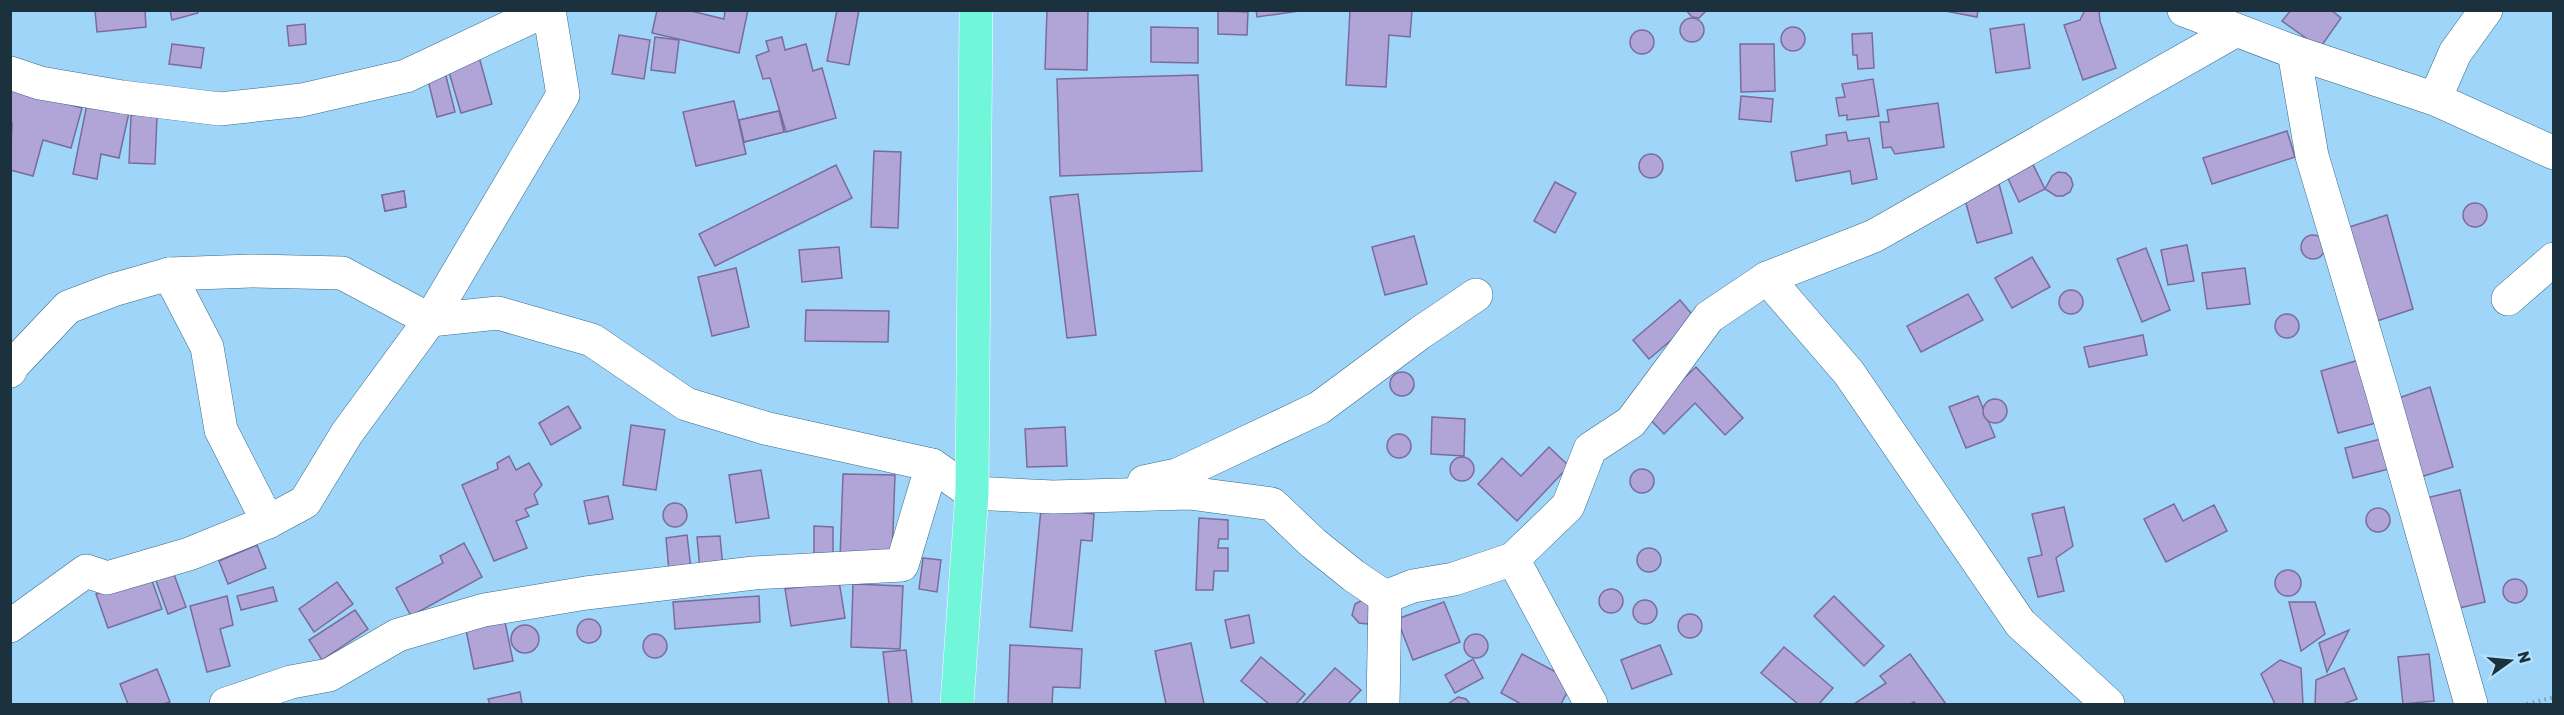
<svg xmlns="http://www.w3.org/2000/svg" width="2564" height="715" font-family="Rubik,sans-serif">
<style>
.building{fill:#b1a4d7;stroke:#796c9c;stroke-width:1.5}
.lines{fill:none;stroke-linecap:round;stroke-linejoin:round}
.minor-casing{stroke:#366a88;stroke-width:34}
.trunk-casing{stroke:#fff;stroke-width:34}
.path{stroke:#729db9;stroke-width:4;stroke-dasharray:1.5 4.5;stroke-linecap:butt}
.minor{stroke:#fff;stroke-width:33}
.trunk{stroke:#72f6da;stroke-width:33}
</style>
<rect width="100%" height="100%" fill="#9fd5f8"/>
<g class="building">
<path d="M95,10H145L146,27L97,32Z"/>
<path d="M170,10H198V13L172,20Z"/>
<path d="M657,10H687L724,19L725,10H748L739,53L652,33Z"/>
<path d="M837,10H859L849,65L827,61Z"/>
<path d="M1047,10H1088L1087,70L1045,69Z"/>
<path d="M1256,10H1306L1257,17Z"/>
<path d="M1350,10H1412L1410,37L1389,35L1386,87L1346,85Z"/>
<path d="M1686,10H1707L1699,18L1692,17Z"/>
<path d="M1940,10H1978L1977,17Z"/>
<path d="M2085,10H2099L2100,21L2116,68L2083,80L2064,25L2080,20Z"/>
<path d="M2291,10H2331L2341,18L2320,48L2282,21Z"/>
<path d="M1218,11L1248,12L1247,35L1218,34Z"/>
<circle cx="1692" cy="30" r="12"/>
<path d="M305,24L306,44L289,46L287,26Z"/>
<path d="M2024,24L2030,68L1996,73L1990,29Z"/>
<path d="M1151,27L1198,28V63L1151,62Z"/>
<circle cx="1793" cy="39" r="12"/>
<circle cx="1642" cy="42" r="12"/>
<path d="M1872,33L1874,68L1858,69L1857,55H1853L1852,34Z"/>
<path d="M619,35L650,40L644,79L612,74Z"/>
<path d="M655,37L679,40L675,73L651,70Z"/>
<path d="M782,37L785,50L806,44L813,71L822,68L836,118L786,132L770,78L763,79L756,56L769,51L766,41Z"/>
<path d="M172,44L204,48L201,68L169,64Z"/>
<path d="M1740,44H1774L1775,91L1741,92Z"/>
<path d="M478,53L492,104L461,113L446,62Z"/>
<path d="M445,72L455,112L437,117L427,76Z"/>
<path d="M1198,75L1202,171L1060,176L1057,79Z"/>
<path d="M1873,79L1879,116L1847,120V115L1839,116L1836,98L1845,97L1842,84Z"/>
<path d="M10,88L82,108L71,148L43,140L33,176L10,170L12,123H10Z"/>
<path d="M1741,96L1773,99L1771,122L1739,119Z"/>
<path d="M88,99L130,108L119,158L101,154L97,179L73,174Z"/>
<path d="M734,101L746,154L696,166L683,112Z"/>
<path d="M1938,103L1944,147L1895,154L1891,147L1883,148L1880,122H1889L1887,110Z"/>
<path d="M779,111L784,132L744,142L739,120Z"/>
<path d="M779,111L784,132L744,142L739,120Z"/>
<path d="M131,115L157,116L155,164L129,163Z"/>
<path d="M2287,131L2295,157L2212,184L2203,158Z"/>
<path d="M1846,132L1848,141L1869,138L1877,179L1852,184L1850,171L1796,181L1791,152L1827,145L1826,135Z"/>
<path d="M2022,142L2045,189L2019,202L1997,155Z"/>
<path d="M874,151L901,152L898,228L871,227Z"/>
<circle cx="1651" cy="166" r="12"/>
<path d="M1993,161L2012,233L1977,243L1957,171Z"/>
<path d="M836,165L852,198L715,266L699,234Z"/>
<path d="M2058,172L2066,173L2071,178L2073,185L2070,192L2063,196H2056L2045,189L2052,176Z"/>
<path d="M1555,182L1576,193L1555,233L1534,221Z"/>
<path d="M404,191L406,207L385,211L382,195Z"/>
<path d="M404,191L406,207L385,211L382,195Z"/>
<path d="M1078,194L1096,335L1067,338L1050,197Z"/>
<circle cx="2475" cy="215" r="12"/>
<path d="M2387,215L2413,309L2371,323L2343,229Z"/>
<circle cx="2313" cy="247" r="12"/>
<path d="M1414,236L1427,284L1385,295L1372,247Z"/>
<path d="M2187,245L2194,281L2168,285L2161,250Z"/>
<path d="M839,247L842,278L802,282L799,250Z"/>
<path d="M2146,248L2170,310L2142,322L2117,259Z"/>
<path d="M2032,257L2050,287L2012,308L1995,278Z"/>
<path d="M736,268L749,327L712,336L698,277Z"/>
<path d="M2245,268L2250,304L2207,309L2202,273Z"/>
<circle cx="2071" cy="302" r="12"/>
<path d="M1968,294L1983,320L1921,352L1907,326Z"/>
<path d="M1680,300L1696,319L1649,359L1633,340Z"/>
<path d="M806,310L889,311L888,342L805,341Z"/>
<circle cx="2287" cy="326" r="12"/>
<path d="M2143,335L2147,355L2089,367L2084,347Z"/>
<path d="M2359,360L2376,423L2338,433L2321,371Z"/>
<path d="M1696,367L1743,418L1725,435L1695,403L1664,434L1645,414Z"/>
<circle cx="1402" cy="384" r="12"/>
<path d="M2430,387L2453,467L2414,479L2393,400Z"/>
<path d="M1978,396L1995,437L1966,448L1949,407Z"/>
<circle cx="1995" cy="411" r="12"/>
<path d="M568,406L581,428L551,445L539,423Z"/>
<path d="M1432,417L1465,419L1464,456L1431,454Z"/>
<path d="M631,425L665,430L656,490L623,485Z"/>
<path d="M1065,427L1067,466L1027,467L1025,429Z"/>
<circle cx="1399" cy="446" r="12"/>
<path d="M2385,438L2393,468L2353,478L2345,448Z"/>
<path d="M1549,447L1569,466L1517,521L1478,484L1502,458L1521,476Z"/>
<path d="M509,456L516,470L529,463L542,485L534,494L538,504L525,509L529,516L516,521L527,548L494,561L462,485L498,469L497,463Z"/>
<circle cx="1462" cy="469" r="12"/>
<circle cx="1642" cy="481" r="12"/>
<path d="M761,470L769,518L736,523L729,475Z"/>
<path d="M843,474L895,475L892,559L840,558Z"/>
<path d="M2460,490L2485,602L2451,610L2426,498Z"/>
<path d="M608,496L613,519L589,524L584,501Z"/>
<circle cx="675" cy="515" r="12"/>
<path d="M2174,504L2183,521L2214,505L2227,531L2166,562L2144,519Z"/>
<path d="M2064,507L2073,546L2056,558L2064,591L2038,597L2028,558L2042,555L2032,514Z"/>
<path d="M1041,508L1094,514L1092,541L1081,540L1072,631L1030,627Z"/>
<circle cx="2378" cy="520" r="12"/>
<path d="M1199,518L1228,520V539H1219L1218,548H1228V571H1214L1213,590H1196Z"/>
<path d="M814,526L833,527V557L814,558Z"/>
<path d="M687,535L691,569L669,571L666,538Z"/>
<path d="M720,536L723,568L700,570L697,537Z"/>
<path d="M464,543L482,577L411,616L396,588L443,563L440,556Z"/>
<path d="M257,545L266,568L228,584L219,561Z"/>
<circle cx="1649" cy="560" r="12"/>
<path d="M923,558L941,560L937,592L919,589Z"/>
<path d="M172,569L186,607L168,614L154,575Z"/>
<circle cx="2288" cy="583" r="13"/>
<path d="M150,575L162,609L108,628L96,594Z"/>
<circle cx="2515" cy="591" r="12"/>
<path d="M839,581L845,618L791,626L785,589Z"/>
<path d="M337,582L353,604L314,632L299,609Z"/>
<path d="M853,584L903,586L900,649L851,647Z"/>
<path d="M273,587L277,601L241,610L237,596Z"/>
<circle cx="1611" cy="601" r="12"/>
<path d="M227,596L233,625L220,629L230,666L207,672L190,606Z"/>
<path d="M759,596L760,622L675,629L673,602Z"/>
<path d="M1834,596L1884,646L1864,666L1814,616Z"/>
<path d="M1362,600L1371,602V622L1367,624L1359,623L1352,615L1355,604Z"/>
<circle cx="1645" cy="612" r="12"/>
<path d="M1444,602L1460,642L1413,660L1397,619Z"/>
<path d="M2289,602H2315L2325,634L2301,651Z"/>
<path d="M355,610L368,629L322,660L309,640Z"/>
<circle cx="1690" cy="626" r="12"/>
<path d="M1249,615L1254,643L1231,648L1225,620Z"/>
<circle cx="589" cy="631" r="12"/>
<path d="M505,622L513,661L474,669L466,630Z"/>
<circle cx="525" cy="639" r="14"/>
<path d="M2349,630L2327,672L2319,643Z"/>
<circle cx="1476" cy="646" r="12"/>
<circle cx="655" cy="646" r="12"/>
<path d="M1191,643L1204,704H1166L1155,651Z"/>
<path d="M1010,645L1082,649L1080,688L1053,687L1052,704H1008Z"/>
<path d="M1660,645L1672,674L1632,689L1621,660Z"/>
<path d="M1784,647L1833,688L1819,704H1798L1761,673Z"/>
<path d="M906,650L912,704H889L883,652Z"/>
<path d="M1522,654L1573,681L1561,704H1521L1501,693Z"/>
<path d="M1910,654L1946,704H1916L1914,702L1910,704H1854L1886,683L1880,676Z"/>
<path d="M2429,654L2434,701L2403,704L2398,657Z"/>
<path d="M1261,657L1305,694L1296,704H1269L1241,681Z"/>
<path d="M1473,659L1483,678L1455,693L1445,675Z"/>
<path d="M2280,660L2301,668L2303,704H2275L2261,674Z"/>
<path d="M1335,668L1361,690L1348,704H1302Z"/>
<path d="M2344,668L2357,699L2343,704H2315L2316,680Z"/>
<path d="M157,669L170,702L163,704H128L120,684Z"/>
<path d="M520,692L522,704H490L488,699Z"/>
<path d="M1458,697L1466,699L1470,704H1448Z"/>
</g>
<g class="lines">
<defs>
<g id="minor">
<path d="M2184,10L2294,52L2435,99L2554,153"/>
<path d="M2294,52L2312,156L2382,391L2471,704"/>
<path d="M10,73L40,83L122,97L220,109L302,100L406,76L546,10"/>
<path d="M2435,99L2455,53L2486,10"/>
<path d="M169,274L207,347L221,430L268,522"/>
<path d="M1767,278L1849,373L2020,623L2108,704"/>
<path d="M2508,299L2554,259"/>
<path d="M10,371L13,365L68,307L113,290L169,274L251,271L342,273L430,320L498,313L592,340L686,404L765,428L932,465L972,493L1053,497L1189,493L1272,504L1313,543L1354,576L1385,597"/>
<path d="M1144,482L1177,475L1319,408L1420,333L1476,295"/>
<path d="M1513,559L1591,704"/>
<path d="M1385,597L1413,586L1454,579L1513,559L1568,506L1590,449L1631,422L1709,317L1767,278L1874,236L2235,31"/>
<path d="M10,626L86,571L107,578L189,554L268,522L305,502L347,433L430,320L563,95L549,10"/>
<path d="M226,704L291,682L329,675L398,635L484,610L586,593L754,573L902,565L932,465"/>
<path d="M1383,704L1385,597"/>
</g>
<path id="trunk" d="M957,704L972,493L976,10"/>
</defs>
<use href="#minor" class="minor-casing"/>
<use href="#trunk" class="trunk-casing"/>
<path class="path" d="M2527,704L2554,697"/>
<use href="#minor" class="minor"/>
<use href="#trunk" class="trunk"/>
</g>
<rect width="2564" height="715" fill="none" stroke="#1b313e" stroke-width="24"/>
<g transform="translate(2510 661) rotate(75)" stroke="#b6e1fd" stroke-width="4.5" paint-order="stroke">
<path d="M0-4.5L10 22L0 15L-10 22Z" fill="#1b313e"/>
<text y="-9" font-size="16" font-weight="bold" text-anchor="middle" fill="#1b313e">N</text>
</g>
</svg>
